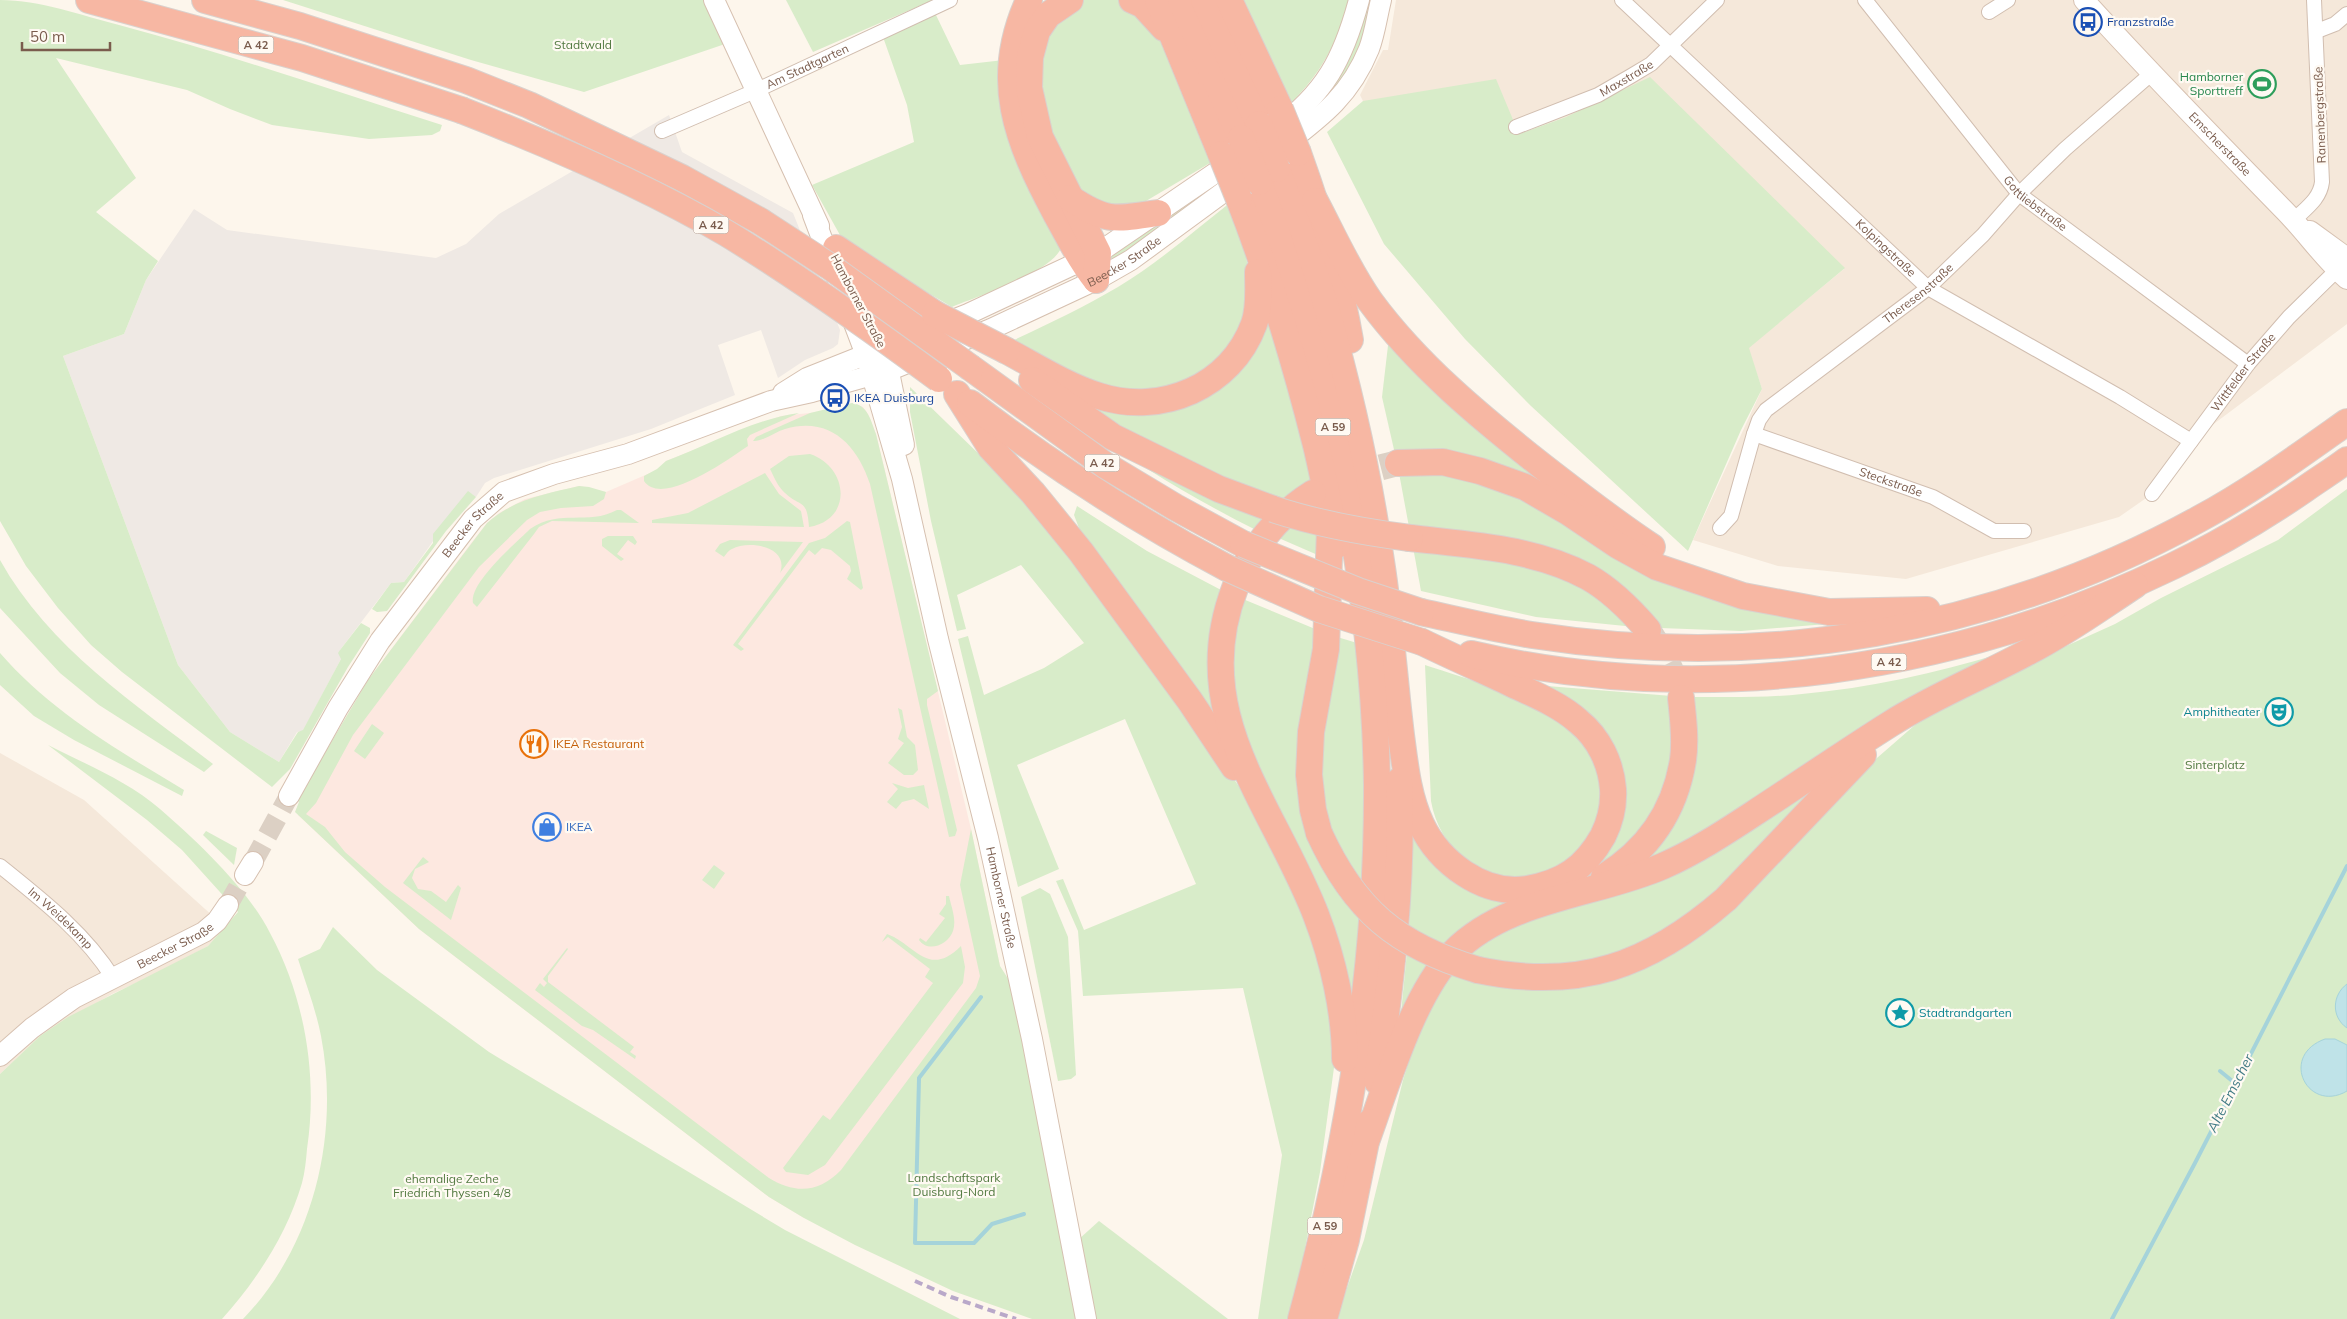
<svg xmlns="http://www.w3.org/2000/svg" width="2347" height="1319" font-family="Mulish,sans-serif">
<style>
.residential{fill:#f5e8da}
.commercial{fill:#fde8e0}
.industrial{fill:#efe9e4}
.green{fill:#d8ecc9}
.water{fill:#bfe3e8;stroke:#a5d3da}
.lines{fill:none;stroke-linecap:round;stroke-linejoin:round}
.stream{stroke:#a5d3da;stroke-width:4}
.secondary-tunnel{stroke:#dcd0c4;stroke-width:20;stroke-dasharray:20 10;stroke-linecap:butt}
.highway-tunnel{stroke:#dcd0c4;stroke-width:26;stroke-dasharray:26 13;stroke-linecap:butt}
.street-casing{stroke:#d1beb0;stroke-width:16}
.secondary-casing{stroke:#d6c0b0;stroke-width:22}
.highway-casing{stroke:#dad1cd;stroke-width:28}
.street{stroke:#fff;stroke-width:14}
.secondary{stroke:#fff;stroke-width:20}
.highway{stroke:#f7b7a3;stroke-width:26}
.rail{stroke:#b9a8c9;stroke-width:4;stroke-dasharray:8 5;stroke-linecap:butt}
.highway-bridge-casing{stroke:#dad1cd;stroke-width:28;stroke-linecap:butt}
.highway-bridge{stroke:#f7b7a3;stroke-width:26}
.labels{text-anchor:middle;stroke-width:4.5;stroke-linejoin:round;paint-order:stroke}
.shield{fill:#fffaf3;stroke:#a28b7f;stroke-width:1}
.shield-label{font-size:11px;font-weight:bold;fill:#7a5c4d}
.transit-label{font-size:12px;fill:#164399;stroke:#fffaf3;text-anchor:start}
.park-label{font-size:12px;fill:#537a41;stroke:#fffaf3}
.street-label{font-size:12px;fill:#7a5c4d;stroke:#fffaf3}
.leisure-label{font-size:12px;fill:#27864d;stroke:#fffaf3;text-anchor:end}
.culture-label{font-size:12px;fill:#0d838f;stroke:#fffaf3;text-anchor:end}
.food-label{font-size:12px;fill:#c56008;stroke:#fffaf3;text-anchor:start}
.shop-label{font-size:12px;fill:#366cbe;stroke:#fffaf3;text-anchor:start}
.water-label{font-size:14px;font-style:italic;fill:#437c86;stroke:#fffaf3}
</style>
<rect width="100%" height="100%" fill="#fdf6ec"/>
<g class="residential">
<path d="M1396,0H2347V324L2191,441L2152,494L2119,517L1906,579L1778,566L1693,540L1762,389L1748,348L1844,269L1566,117L1518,134L1513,119L1363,101L1360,95L1383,50H1388Z"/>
<path d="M0,753L84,800L225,927L208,946L160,972L112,994L40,1036L0,1074Z"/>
</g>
<path class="commercial" d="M852,403L863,407L868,414L876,434L971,829L1000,966L804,1218L769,1197L419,929L298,815L304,806L297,800L368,680L472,542L487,523L499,513L525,499L579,486L606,492L657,470L666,461L762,423L781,416L819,412Z"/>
<path class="industrial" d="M669,115L682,152L793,213L840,330L838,344L833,348L805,360L778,378L761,330L718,345L735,395L651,429L494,478L485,483L476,497L468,492L404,582L391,583L340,650L341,659L303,731L297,732L279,762L230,732L178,665L63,356L124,334L146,280L194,209L227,230L436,258L466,244L499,214Z"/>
<g class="green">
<path d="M0,0C40,0 80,15 119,25C228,54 335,91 442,125L440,131L432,135L369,139L272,125L230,109L187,90L56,58L136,178L96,212L158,261L146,280L124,334L63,356L178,665L230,732L279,762L298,732L303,730L341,659L338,653L340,650L361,623L370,628V633L348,667L290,769L272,787L122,672L91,645L58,608L26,566L0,521Z"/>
<path d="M283,0H706L725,44L584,92L471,60Z"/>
<path d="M786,0H933L813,52Z"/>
<path d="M1080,0H1123L1158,28L1215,160L1141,204L1091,206L1049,143L1037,57L1053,19Z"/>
<path d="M1239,0H1349C1336,45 1322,72 1289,105Z"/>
<path d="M1367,0H1371L1369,27L1347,79L1310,112Z"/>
<path d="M935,13L960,65L1004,60L1062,246C1053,273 978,296 952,307L845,244L812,185L914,142L907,105L883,37Z"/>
<path d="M1650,77L1845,268L1749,348L1762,389L1741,430L1688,551L1531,406L1465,339L1384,244L1327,132L1363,101L1496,79L1519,134L1566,117Z"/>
<path d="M1221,177L1224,185L1116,259L1110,261L1107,259Z"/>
<path d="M1231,202L1245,246L1250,287L1240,335L1217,363L1179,385L1143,390L1123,389L1081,377L1012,341C1048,324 1084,307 1118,287C1158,263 1194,231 1231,202Z"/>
<path d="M1265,299L1312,481L1281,499L1229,481L1120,429L1051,382L1186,403Z"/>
<path d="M1389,337L1572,499L1395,454L1382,397Z"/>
<path d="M910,387L1022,496L1191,715L1264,824L1320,944L1335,1060L1320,1172L1291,1319H1258L1282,1155L1243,988L1083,996L1078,931L1056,881L1063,879L1084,930L1196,884L1125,719L1017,765L1059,869L1018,887L958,639L968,636L984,695L1044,668L1084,643L1021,565L957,595L966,629L957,631L931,521L910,412Z"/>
<path d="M852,403C868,405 871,421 876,434L938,691L927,699V705L957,830L955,836L949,837L870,484C857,445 830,416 785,429C775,432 762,442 753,441L756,437L810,413Z"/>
<path d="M799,413L750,435L747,439L748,446C730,458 662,508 644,481V476L657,469L666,461C709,445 753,419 799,413Z"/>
<path d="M1080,425L1268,517L1256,530C1194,499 1137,464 1080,425Z"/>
<path d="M810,454C849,467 853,520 809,527C807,498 801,508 785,493C778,487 774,477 770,469L789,456Z"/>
<path d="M1444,471L1479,479L1565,520L1827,624L1741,631L1660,628L1638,601L1409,527L1399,473Z"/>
<path d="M765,473L779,494L801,511L804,527L652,523V520L688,513Z"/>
<path d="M579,486L589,487L606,492L604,499L593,506L561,508L540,512L527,520L479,567L353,735L316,803L306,814L325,827L345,852L385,887L769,1178C795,1194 819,1193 841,1170L976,988L980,976L960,885L971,829L1000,966L1014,988L1084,1319H1032L953,1291L855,1245L804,1218L769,1197L419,929L295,812L299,802L297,800L368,680L487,523C514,499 545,494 579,486Z"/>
<path d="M2347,489V1319H1336L1364,1240L1403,1080L1421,1024L1450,972L1632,971L1923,718L2000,676L2115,624L2161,598L2278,540Z"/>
<path d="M468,491L476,497L446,531L387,611L377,612L372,609L391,583L404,582L433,543V534Z"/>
<path d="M1077,506L1147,551L1223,591L1225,740L1087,549L1074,515Z"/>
<path d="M617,510H621L639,523L552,521L539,527L534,534L477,607L473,603C469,583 516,543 530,529C561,508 587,526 617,510Z"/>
<path d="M847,521L850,522L863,588L861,590L847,579L851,571L850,566L831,550L822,548L815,555L809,550L738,644L744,649L741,651L733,645L809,543L825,538Z"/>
<path d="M1286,523L1321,532L1320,556L1274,536Z"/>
<path d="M608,536H633L637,542L635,545L628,540L617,554L624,559L621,561L602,546V539Z"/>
<path d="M730,540L803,542L780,573C790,546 748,540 732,549C729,550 726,554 724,557L715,551L720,544Z"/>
<path d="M1413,547L1520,561L1584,584L1635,627L1536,617L1421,591Z"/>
<path d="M0,560C49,648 135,704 213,764L204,772L99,705L60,673L0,608Z"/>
<path d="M1238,597L1320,631L1299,775L1361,917L1352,1013L1245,750L1227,673Z"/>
<path d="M1334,636L1357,643L1368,783L1363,890L1327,833L1315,774Z"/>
<path d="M0,653C50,711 119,751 184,790L182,796L74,740L34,716L0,685Z"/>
<path d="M1999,654L1709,834L1639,866L1691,697C1728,697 1765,698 1802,694C1869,688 1935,673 1999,654Z"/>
<path d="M1425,665C1471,680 1553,703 1584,742C1589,748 1592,758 1595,766C1603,783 1603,800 1597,817C1567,906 1447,891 1431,801Z"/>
<path d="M1547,686L1672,696L1675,758L1657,815L1598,874L1567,887L1622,804Z"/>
<path d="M898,708L902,710L907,737L915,745L918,770L913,775H904L888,763L904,743L898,739L902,727Z"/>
<path d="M372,724L384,733L365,759L354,751Z"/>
<path d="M48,745C85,764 128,781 160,809C198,842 247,888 270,933C305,998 318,1076 307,1149C306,1160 305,1172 302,1183C287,1234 257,1280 222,1319H0V1074L40,1036L68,1017L208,946L238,912L182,850L147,820Z"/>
<path d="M892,783L908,788L924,785L929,809L914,799L902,802L896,809L887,802L898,789Z"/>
<path d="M1819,786C1755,857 1675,954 1573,964C1536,967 1500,962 1464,955L1478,942Z"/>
<path d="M1412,830L1431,855L1531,896L1446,948L1409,929Z"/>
<path d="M206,831L237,848L234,865L203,835Z"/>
<path d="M423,857L429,862L415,869L412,878L418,889L431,891L446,902L458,885L461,888L451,920L403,883Z"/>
<path d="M714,865L725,873L714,889L702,880Z"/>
<path d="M1040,888L1050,894L1068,937L1076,1075L1071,1079L1058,1081L1021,897Z"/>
<path d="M946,896H949C951,906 957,920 953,931C948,945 928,953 919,940L920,938L926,942L945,918L939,914L946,904Z"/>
<path d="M333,927L377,970L489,1052L785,1230L960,1319H243C314,1246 340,1134 321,1036C316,1010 306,984 298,959L320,949Z"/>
<path d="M887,934C915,944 928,979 961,946L965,967L963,983L825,1165L808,1175L786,1172L783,1168L823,1115L830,1120L933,983L925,977L930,969L888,937L882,942Z"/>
<path d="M567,948L568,949L548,976V982L634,1047L630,1052L636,1056L635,1059L593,1030L582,1026L535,990L540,983L544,987L547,983L543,979Z"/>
<path d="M1407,952L1434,966L1400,1023Z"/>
<path d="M1099,1221L1228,1319H1093L1078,1240Z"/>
</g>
<g class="water">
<path d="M2347,984V1028C2331,1017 2332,995 2347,984Z"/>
<path d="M2325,1039H2335L2347,1045V1091C2308,1114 2278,1056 2325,1039Z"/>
</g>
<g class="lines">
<g class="stream">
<path d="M981,997L919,1078L915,1243H974L992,1224L1024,1214"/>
<path d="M2220,1071L2236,1084"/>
<path d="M2112,1319L2195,1163L2347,866"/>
</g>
<g class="secondary-tunnel">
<path d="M253,862L289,796"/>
<path d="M228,905L245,875"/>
</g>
<g class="highway-tunnel">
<path d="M1343,477L1398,463"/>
<path d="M1648,630C1662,652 1674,672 1681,698"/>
</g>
<defs>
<g id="street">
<path id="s1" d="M1622,0L1928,288L2120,397L2191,441"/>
<path id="s2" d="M1865,0L2019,194L2248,364"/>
<path d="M1989,12L2008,0"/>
<path d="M2317,31L2335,24L2347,14"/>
<path id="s3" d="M1516,127L1598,95L1631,76L1651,64L1717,0"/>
<path id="s4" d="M662,131L755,91L950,0"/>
<path d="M2294,220C2306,208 2320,199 2322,182L2314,0"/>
<path id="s5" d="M1754,434L1933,497L1994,531H2024"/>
<path id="s6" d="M2152,494L2248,364L2289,317L2343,264"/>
<path id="s7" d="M1720,528L1731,516L1754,434L1759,420L1766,410L1928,288L1983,235L2019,194L2065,149L2151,74"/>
<path id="s8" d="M0,866C41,899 85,933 113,978"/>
</g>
<g id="secondary">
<path d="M714,0L819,226"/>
<path id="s9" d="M2084,0C2149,72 2216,140 2283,209C2306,232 2323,258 2347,279"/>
<path d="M1275,130C1325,93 1343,60 1359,0"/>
<path d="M1282,147C1321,117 1350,96 1369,49C1375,33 1377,16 1381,0"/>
<path id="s10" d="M813,215L866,355L902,479L938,639L988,838L1032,1039L1086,1319"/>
<path d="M2310,231L2347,258"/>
<path d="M851,284L884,348L904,445"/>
<path d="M783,393L807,378L968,314L1098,253L1237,158"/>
<path id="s11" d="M289,796L338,708L380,641L473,519L504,492L554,474L628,454L771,401L812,392L890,370L991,329L1096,280L1131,260L1244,177"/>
<path d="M245,875L253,862"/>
<path id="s12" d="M0,1056L32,1028L74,998L204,932L217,921L228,905"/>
</g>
<g id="highway">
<path d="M89,0L302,58L461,110"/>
<path d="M205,0L300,26L466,80L529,105L682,178L760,221"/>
<path d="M1029,0C992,80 1017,141 1056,214C1069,237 1079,259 1096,280"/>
<path d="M1070,0L1048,15L1037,31L1030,57L1029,88L1040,137L1098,253L1096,280"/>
<path d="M1132,0L1143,5L1164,28"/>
<path d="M1158,0L1221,154"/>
<path d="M1181,0L1241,138"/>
<path d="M1204,0L1259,124"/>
<path d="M1229,0L1280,109"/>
<path d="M1298,153C1320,214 1339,276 1350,340"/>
<path d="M1277,169C1294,217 1313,264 1327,312C1350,393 1369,477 1381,561C1390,618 1394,677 1401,735C1405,765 1408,796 1421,824C1439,862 1483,896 1527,889C1563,883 1585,868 1603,836C1610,822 1614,805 1613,789C1611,763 1599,738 1578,721C1559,704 1533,694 1510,683C1480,669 1451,656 1422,642"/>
<path d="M1259,182C1329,377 1374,577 1377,785C1378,964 1348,1146 1301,1319"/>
<path d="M1070,198C1107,223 1116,219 1158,213"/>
<path d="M1239,199C1270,279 1295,362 1316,445C1324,478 1330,512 1337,545"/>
<path d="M1315,201C1333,235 1348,270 1370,301C1417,365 1480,417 1542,466C1578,494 1614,522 1652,547"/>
<path d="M836,248L935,314"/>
<path d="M1007,351C1037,367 1067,386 1099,396C1161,416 1231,387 1254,324C1260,308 1258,288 1258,272"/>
<path d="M971,368L1105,465L1175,507L1243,544"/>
<path d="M1032,380L1113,437L1219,489L1273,509"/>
<path d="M957,394L991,448L1033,493L1081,552L1190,701L1234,767"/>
<path d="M970,403C1054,467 1134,519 1227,568"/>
<path d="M1398,463L1443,462L1480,471L1525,487L1568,512L1617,545L1657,567L1743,596L1829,612L1927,610"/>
<path d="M1313,493C1278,515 1250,549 1235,588C1186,714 1273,804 1316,915C1333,959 1345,1012 1345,1059"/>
<path d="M1410,538C1469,545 1535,548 1588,577C1611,590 1630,609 1648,630"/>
<path d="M1421,612C1458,620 1495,629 1532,635C1763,671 1994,632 2199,519C2251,491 2299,456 2347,422"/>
<path d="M1471,654C1707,709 1957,671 2173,566C2219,544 2263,518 2305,489C2319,479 2334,470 2347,460"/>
<path d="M1319,833L1313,810L1309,775L1311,732L1326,649L1330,527"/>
<path d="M1604,877C1648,850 1675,811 1683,760C1686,739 1683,718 1681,698"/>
<path d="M1478,970C1579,991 1649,966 1726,899L1863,755"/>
<path d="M1377,1081C1391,983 1403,880 1399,781"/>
<path d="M1367,1139C1387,1084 1413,994 1454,952C1507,898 1597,895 1663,866C1695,852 1724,833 1753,814C1799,784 1844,753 1890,724C1934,696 1984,676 2030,651C2067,632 2100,608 2135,585"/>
<path d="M1324,1319L1346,1240L1370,1122"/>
</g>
</defs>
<use href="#street" class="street-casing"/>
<use href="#secondary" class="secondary-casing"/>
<use href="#highway" class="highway-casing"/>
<use href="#street" class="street"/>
<use href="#secondary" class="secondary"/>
<use href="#highway" class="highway"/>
<path class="rail" d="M915,1281L951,1297L1016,1319"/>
<defs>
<g id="highway-bridge">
<path d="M1280,109L1298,153"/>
<path d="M461,110C551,145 642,184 726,233C800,278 870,328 939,379"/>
<path d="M1259,124L1277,169"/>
<path d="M1241,138L1259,182"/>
<path d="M1221,154L1239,199"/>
<path d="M760,221L829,266L971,368"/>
<path d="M935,314L1007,351"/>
<path d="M1273,509C1318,524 1363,532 1410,538"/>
<path d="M1243,544L1358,591L1421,612"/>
<path d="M1227,568L1319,609L1422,642"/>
<path d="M1319,833C1354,910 1397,946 1478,970"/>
</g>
</defs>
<use href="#highway-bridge" class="highway-bridge-casing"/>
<use href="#highway-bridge" class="highway-bridge"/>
</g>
<defs>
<symbol id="bus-ring" viewBox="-11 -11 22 22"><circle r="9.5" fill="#fffaf3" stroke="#1a4fb4" stroke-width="1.5"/><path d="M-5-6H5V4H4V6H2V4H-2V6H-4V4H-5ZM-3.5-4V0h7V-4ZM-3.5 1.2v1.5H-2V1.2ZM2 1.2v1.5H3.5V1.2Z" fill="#1a4fb4"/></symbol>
<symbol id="stadium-ring" viewBox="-11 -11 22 22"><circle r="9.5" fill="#fffaf3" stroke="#2e9e5b" stroke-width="1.5"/><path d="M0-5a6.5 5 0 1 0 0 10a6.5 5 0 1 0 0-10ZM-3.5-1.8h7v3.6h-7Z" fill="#2e9e5b"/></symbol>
<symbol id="theatre-ring" viewBox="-11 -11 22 22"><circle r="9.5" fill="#fffaf3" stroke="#0f9aa8" stroke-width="1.5"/><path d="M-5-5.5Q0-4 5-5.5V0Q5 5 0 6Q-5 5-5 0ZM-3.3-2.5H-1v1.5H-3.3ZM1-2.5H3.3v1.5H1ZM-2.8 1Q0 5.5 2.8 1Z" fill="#0f9aa8"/></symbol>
<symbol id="restaurant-ring" viewBox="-11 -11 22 22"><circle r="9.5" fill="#fffaf3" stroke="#e8710a" stroke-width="1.5"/><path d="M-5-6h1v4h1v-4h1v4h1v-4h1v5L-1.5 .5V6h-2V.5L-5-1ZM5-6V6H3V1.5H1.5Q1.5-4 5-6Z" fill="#e8710a"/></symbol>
<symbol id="shop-ring" viewBox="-11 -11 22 22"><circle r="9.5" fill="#fffaf3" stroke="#3f7fe0" stroke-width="1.5"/><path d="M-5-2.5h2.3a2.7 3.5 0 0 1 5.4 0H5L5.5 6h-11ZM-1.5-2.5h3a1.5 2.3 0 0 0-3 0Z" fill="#3f7fe0"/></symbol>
<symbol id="sight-ring" viewBox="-11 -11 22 22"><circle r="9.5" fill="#fffaf3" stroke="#0f9aa8" stroke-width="1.5"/><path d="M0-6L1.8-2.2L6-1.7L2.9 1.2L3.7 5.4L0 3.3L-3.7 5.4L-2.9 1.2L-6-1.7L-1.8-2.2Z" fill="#0f9aa8"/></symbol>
</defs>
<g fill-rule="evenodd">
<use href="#bus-ring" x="2072" y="6" width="32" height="32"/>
<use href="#stadium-ring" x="2246" y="68" width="32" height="32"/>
<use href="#bus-ring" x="819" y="382" width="32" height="32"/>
<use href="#theatre-ring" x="2263" y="696" width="32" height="32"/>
<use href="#restaurant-ring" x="518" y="728" width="32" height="32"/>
<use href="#shop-ring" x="531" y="811" width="32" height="32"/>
<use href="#sight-ring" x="1884" y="997" width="32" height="32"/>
</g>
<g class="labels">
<g class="shield">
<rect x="238.5" y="36.5" width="35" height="17" rx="4"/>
<rect x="693.5" y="216.5" width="35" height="17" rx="4"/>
<rect x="1315.5" y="418.5" width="35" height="17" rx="4"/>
<rect x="1084.5" y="454.5" width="35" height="17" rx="4"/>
<rect x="1871.5" y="653.5" width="35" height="17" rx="4"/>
<rect x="1307.5" y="1217.5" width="35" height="17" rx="4"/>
</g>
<g class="shield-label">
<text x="256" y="49">A 42</text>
<text x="711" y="229">A 42</text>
<text x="1333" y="431">A 59</text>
<text x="1102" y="467">A 42</text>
<text x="1889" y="666">A 42</text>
<text x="1325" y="1230">A 59</text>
</g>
<g class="transit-label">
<text x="2107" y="26">Franzstraße</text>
<text x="854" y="402">IKEA Duisburg</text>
</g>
<g class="park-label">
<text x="583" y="49">Stadtwald</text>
<text x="2215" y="769">Sinterplatz</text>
<text x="954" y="1182">Landschaftspark<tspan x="954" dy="14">Duisburg-Nord</tspan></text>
<text x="452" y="1183">ehemalige Zeche<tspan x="452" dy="14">Friedrich Thyssen 4/8</tspan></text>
</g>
<g class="street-label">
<text dy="4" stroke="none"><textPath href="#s4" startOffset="159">Am Stadtgarten</textPath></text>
<text dy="4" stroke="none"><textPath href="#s3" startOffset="121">Maxstraße</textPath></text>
<text transform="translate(2320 115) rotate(-92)" y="4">Ranenbergstraße</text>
<text dy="4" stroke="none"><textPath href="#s9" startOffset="198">Emscherstraße</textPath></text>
<text dy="4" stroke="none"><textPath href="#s2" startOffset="266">Gottliebstraße</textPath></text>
<text dy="4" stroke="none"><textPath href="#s1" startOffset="362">Kolpingstraße</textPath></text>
<text dy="4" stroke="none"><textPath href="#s11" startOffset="1038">Beecker Straße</textPath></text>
<text dy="4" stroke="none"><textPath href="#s7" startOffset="320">Theresenstraße</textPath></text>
<text transform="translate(858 301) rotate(62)" y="4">Hamborner Straße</text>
<text dy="4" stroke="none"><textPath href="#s6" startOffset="152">Wittfelder Straße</textPath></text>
<text dy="4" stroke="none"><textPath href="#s5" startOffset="145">Steckstraße</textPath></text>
<text dy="4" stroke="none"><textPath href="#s11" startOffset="329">Beecker Straße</textPath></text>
<text dy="4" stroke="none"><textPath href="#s10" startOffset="709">Hamborner Straße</textPath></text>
<text dy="4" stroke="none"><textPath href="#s8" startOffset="80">Im Weidekamp</textPath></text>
<text dy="4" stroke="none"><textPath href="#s12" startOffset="208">Beecker Straße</textPath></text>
</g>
<g class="leisure-label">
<text x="2243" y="81">Hamborner<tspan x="2243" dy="14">Sporttreff</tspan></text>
</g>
<g class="culture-label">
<text x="2260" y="716">Amphitheater</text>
<text x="1919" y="1017" text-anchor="start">Stadtrandgarten</text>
</g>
<g class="food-label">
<text x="553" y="748">IKEA Restaurant</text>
</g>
<g class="shop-label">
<text x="566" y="831">IKEA</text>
</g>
<g class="water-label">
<text transform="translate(2230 1093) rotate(-63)" y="5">Alte Emscher</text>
</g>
</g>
<path d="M22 42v8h88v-8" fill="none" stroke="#7a5c4d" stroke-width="2.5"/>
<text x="30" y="42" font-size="15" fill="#7a5c4d" stroke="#fffaf3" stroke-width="4" paint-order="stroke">50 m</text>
</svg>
